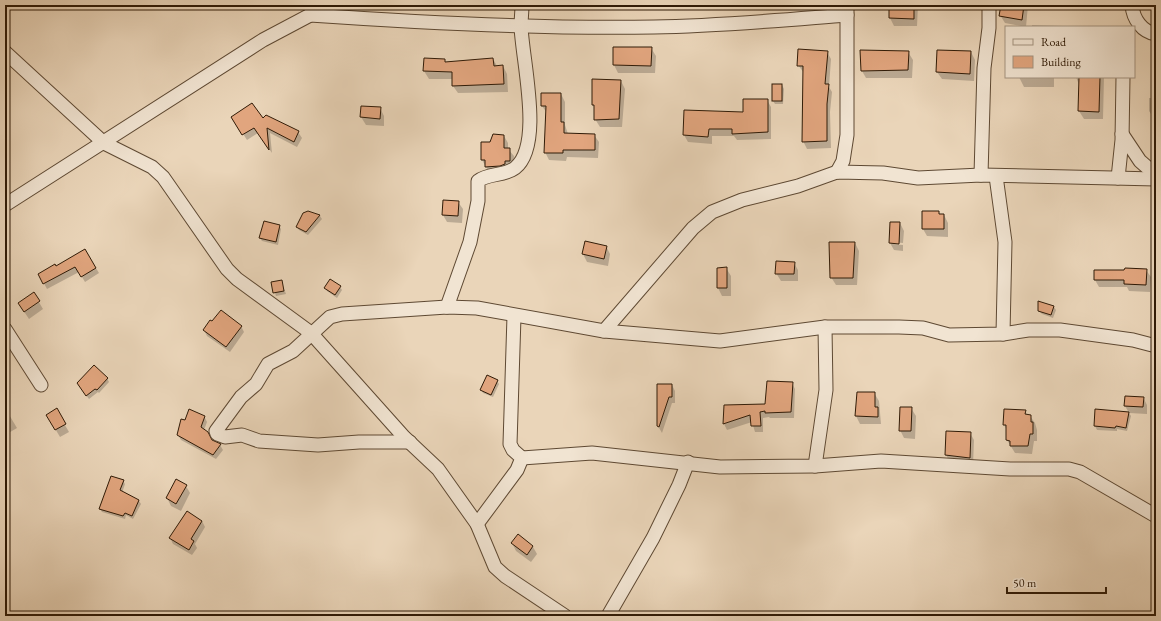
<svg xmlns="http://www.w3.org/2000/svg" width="1161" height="621" font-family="'EB Garamond',serif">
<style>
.shadow{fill:#0003}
.building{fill:#e1a57e;stroke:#2f1a06}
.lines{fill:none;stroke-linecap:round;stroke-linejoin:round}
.minor-casing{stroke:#5e4933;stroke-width:15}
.minor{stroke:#f1e4d2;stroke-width:13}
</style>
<rect width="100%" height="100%" fill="#ead5b9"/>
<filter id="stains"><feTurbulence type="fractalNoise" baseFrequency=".005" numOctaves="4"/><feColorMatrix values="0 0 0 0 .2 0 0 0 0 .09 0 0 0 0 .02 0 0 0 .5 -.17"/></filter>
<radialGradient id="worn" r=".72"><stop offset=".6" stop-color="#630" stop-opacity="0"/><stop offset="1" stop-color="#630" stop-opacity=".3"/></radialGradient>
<g class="shadow">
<path d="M890,5H918L917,26H894L890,18Z"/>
<path d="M1002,5H1028L1026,27L1005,23L1000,15Z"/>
<path d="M1032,25L1064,26V27H1032Z"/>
<path d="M614,48H651L656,56L655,73H618L614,65Z"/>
<path d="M827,52L831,59L829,87L832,92L830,112L831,148L807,149L803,141L804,73L798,65Z"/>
<path d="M908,52L913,60L912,78H866L862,71Z"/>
<path d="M971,52L975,60L974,81L942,79L937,72Z"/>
<path d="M493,59L497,66H503L507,74L508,92L458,93L453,86V79H429L424,71L425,60H444L446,63Z"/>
<path d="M1019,77H1054V87H1024Z"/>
<path d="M1076,77H1104L1103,119H1084L1079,111L1080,87Z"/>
<path d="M621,81L625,89L622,127H600L595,119V109L593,105Z"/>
<path d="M782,85L784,89L783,104H775L773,101Z"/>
<path d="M561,94L565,102V125L568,134L594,135L599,142L598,158L567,157L566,161L549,160L545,152L547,113L542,106Z"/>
<path d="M1149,98H1156V114H1151L1149,111Z"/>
<path d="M767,100L771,107V139L737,140L734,136H712V144L688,142L684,135L685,111L744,113Z"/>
<path d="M380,108L384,116V126L366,125L361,117Z"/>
<path d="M263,120L298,132L302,138L297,147L270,133L272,153L258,133L247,140L236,123Z"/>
<path d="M504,136L508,143V149L514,156L513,169L490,174L482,160V143H491Z"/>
<path d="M458,202L463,209L462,223L447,222L443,215Z"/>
<path d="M308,212L320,216L322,219L308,235L299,230L297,227Z"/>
<path d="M938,212L940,215H944L948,223V237L927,236L923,229Z"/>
<path d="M900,223L904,231L903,243L893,242V244L903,245V251L894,250L890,243Z"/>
<path d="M279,226L281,229L278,245L262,241L260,238Z"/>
<path d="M855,243L859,251L857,285H836L831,277Z"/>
<path d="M606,246L610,254L608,266L587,262L583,254Z"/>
<path d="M85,250L99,273L85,282L79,272L47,289L39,274L56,268Z"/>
<path d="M794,263L798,270V281H781L776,273Z"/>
<path d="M726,268L731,276V296H722L718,288V269Z"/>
<path d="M1146,270L1151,277L1150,292L1129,291L1127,287H1099L1095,280Z"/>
<path d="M281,281L286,294L276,296L272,283Z"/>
<path d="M340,287L342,290L337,298L327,291L325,288Z"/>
<path d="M34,294L43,309L29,319L23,310Z"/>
<path d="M1054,307L1056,310L1053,318L1042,314L1039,311Z"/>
<path d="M213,323L241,326L244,332L230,352L207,336L204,330Z"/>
<path d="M107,378L109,382L99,393L98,392L89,399L80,387Z"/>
<path d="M497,381L499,384L493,397L483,393L481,389Z"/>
<path d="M792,383L795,389L794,418H770L769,417L763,418V432H755L752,422L727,430L724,424L725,406L766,405Z"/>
<path d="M672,385L675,391V403H672L662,433L658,426Z"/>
<path d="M858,393H874L879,401L881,424H860L856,416Z"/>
<path d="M1143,397L1147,405V414L1129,413L1131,416L1127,431L1117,429V431L1097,430L1095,426L1096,410L1129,413L1125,406Z"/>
<path d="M5,408L17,428L5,435Z"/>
<path d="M911,408L916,416L915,439L904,438L900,430Z"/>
<path d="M56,410L69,432L60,437L47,415Z"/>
<path d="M1025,411L1027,415L1030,416L1035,423L1037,430V441H1034L1032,454L1015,453L1007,440V430L1004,425Z"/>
<path d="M204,416L207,422L204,430L212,441L220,445L223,450L216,459L181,440L178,435L185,422Z"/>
<path d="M970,433L974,440L973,465L950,462L946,455Z"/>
<path d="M123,481L125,484L122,493L139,501L141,504L133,519L126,515L125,519L102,512L100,509Z"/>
<path d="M186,486L190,493L181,511L171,506L167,498Z"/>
<path d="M188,513L202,521L205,527L195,544L197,548L192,555L173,544L170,538Z"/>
<path d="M518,536L533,547L537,554L531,562L516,551L512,543Z"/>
</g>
<g class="building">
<path d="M889,5H914V19L889,18Z"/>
<path d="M1001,5H1024L1022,20L999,16Z"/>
<path d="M613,47H652L651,66L613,65Z"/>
<path d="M798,49L828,51L825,84H829L827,104V141L802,142L803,66H797Z"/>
<path d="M860,50L909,51L908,70L861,71Z"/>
<path d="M937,50L971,51L970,74L936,72Z"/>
<path d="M424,58L445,59V62L493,58L494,66L503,65L504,84L452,86V72L423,71Z"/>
<path d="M1079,77H1100L1099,112L1078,111Z"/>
<path d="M592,79L621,80L619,119L594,120V105H592Z"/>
<rect x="772" y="84" width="10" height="17"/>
<path d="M541,93H561V122H564V133L595,134V150H563V153H544L546,106H541Z"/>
<path d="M743,99H768V132L732,134V129H709L708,137L683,135L684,110L743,112Z"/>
<path d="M252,103L263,118L266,115L299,131L294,142L267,128L269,150L254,128L242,135L231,117Z"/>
<path d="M361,106L381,107L380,119L360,117Z"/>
<path d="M493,134L504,135V148H510V161H505V164L500,166L485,167V160H481V142H490Z"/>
<path d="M443,200L459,201L458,216L442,215Z"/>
<path d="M308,211L320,215L306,232L296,227L303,213Z"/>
<path d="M922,211H939V214H944V229H922Z"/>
<path d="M264,221L280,225L276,242L259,238Z"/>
<path d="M890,222H900L899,244L889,243Z"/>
<path d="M585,241L607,246L604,259L582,254Z"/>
<path d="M829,242H855L853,278H830Z"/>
<path d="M85,249L96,268L81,277L75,267L43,284L38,274L55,264L56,266Z"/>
<path d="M776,261L795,262L794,274H775Z"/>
<path d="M727,267V288H717V268Z"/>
<path d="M1125,268L1147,269L1146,285L1124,284V280H1094V270H1124Z"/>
<path d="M330,279L341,286L335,295L324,288Z"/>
<path d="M282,280L284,291L273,293L271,282Z"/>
<path d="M34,292L40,301L24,312L18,303Z"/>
<path d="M1038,301L1054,306L1051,315L1038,311Z"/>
<path d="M221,310L242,326L226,347L203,330L210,320L212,321Z"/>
<path d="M94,365L108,378L97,390L95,389L86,396L77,383Z"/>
<path d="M487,375L498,380L491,395L480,390Z"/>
<path d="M767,381L793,382L791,412L765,413V411L760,412L761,426H751L750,415L723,424L724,405L765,404Z"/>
<path d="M657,384H672V397H669L659,427L657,426Z"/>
<path d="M857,392H875V407H878V417L855,416Z"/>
<path d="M1125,396L1144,397L1143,407L1124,406Z"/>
<path d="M900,407H912L911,431H899Z"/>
<path d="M57,408L66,424L55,430L46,415Z"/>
<path d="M189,409L205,416L201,427L208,432L212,440L221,444L213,455L177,435L181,419L185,420Z"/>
<path d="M1004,409L1026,410L1025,414L1031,415V422H1033V434H1030L1028,446H1010V441L1006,440V425H1003Z"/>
<path d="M1095,409L1129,412L1126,428L1116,426L1115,428L1094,426Z"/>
<path d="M946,431L971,432L970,458L945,455Z"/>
<path d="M111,476L124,480L120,490L139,500L132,516L125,513L123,516L99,509Z"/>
<path d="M176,479L187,485L176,504L166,498Z"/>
<path d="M187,511L202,521L191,539L194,541L189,550L169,538Z"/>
<path d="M518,534L533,546L527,555L511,543Z"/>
</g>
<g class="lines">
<defs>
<g id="minor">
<path d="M1132,5C1133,19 1142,32 1156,34"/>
<path d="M310,15C425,23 539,29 654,27C719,26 783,20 847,15"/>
<path d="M5,52L104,143L152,167L163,177L227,269L237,279L311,333L404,437L438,469L477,524L495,567L505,576L565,616"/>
<path d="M1122,134L1140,161L1156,175"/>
<path d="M837,172L843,161L847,135V5"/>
<path d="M981,175L984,68L989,28V5"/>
<path d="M996,176L1005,242L1003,334"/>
<path d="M1118,178L1122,140L1123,77"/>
<path d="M5,205L263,40L329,5"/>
<path d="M447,307L470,242L478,201V181C488,173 505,176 515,168C544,145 522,60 521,26C521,19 522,12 522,5"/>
<path d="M5,329L41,385"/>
<path d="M604,331L693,228L712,212L742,200L798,186L837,172L883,173L918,178L981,175L1156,179"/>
<path d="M410,442H359L318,445L259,441L242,435L225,437L217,434L216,431L241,397L256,384L268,364L293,351L330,317L342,314L447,307L477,308L604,331L720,341L825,327H899L923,328L949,335L1003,334L1028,330H1060L1133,340L1156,346"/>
<path d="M522,458L592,453L720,467L815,466L881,461L1010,469H1069L1080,472L1156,516"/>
<path d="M815,466L826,390L825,327"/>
<path d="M477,524L517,470L522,458L513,450L510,444L514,316"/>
<path d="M608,616L653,538L679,485L688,462"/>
</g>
</defs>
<use href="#minor" class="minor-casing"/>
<use href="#minor" class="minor"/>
</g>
<rect width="1161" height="621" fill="none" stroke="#ead5b9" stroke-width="20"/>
<rect x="6" y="6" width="1149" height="609" fill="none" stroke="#2f1a06" stroke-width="2"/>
<rect x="10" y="10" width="1141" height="601" fill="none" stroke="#2f1a06"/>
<rect x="1005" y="26" width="130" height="52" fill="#f1e4d2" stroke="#a39380"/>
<rect x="1013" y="39" width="20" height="6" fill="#f1e4d2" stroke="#a39380"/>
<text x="1041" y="46" font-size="12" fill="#2f1a06">Road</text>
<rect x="1013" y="56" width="20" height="12" fill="#e1a57e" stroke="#a39380"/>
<text x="1041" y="66" font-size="12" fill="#2f1a06">Building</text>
<path d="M1007 587v6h99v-6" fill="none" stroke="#2f1a06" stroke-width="2"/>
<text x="1013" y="587" font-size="12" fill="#2f1a06" stroke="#f1e4d2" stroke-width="3" paint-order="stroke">50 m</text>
<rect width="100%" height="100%" filter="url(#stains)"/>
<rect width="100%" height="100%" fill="url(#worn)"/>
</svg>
